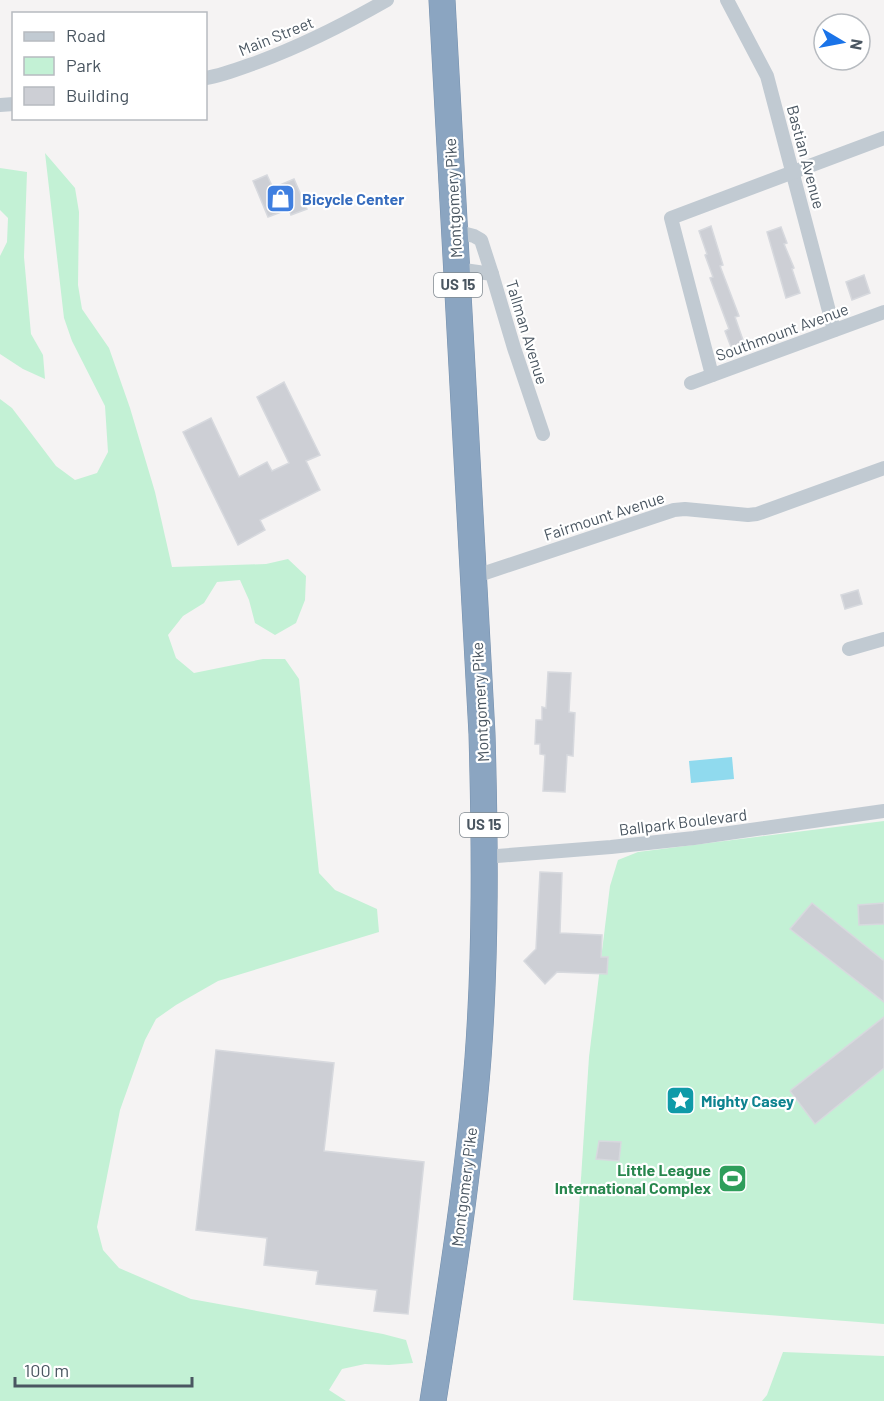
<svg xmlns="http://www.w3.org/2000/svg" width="884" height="1401" font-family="Barlow,sans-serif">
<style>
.green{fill:#c3f1d5}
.water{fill:#90daee}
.building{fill:#cdcfd5;stroke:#d7d9de;stroke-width:1.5}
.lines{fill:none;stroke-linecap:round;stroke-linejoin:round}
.highway-casing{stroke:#7690ad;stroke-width:27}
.street{stroke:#c1cad2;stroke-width:14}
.highway{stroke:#8ba5c1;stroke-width:26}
.labels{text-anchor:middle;stroke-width:4.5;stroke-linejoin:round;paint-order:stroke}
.shield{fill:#fff;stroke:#808990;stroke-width:1.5}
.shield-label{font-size:15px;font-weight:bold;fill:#4a5661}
.street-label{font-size:16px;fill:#4a5661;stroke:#fff}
.shop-label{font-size:16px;font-weight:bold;fill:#366cbe;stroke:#fff;text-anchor:start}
.culture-label{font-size:16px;font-weight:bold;fill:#0d838f;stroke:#fff;text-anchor:start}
.leisure-label{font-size:16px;font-weight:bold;fill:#27864d;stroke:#fff;text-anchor:end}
</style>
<rect width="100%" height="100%" fill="#f5f3f3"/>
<g class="green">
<path d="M45,153L75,188L79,212L78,285L82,309L109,348L130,408L155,492L172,567L266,564L288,559L306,576L305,600L296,623L275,635L255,623L249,600L240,580L217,582L204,603L183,616L168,635L176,658L194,673L263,659H285L299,679L319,873L335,890L377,909L379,932L218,981L176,1005L156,1019L145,1040L120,1110L97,1227L103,1250L119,1268L191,1299L383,1334L406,1340L413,1363L389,1365L365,1364L342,1369L329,1390L346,1401H0V399L12,408L56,466L75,480L97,473L108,452L105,406L72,341L64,318Z"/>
<path d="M0,168L27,172L24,257L31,334L43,355L45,379L23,369L0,354V256L7,242L8,218L0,210Z"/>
<path d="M884,821V1324L573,1300L589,1057L610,886L618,860L638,852Z"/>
<path d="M783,1352L884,1356V1401H762L767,1395Z"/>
</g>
<path class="water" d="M732,757L734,779L691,783L689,761Z"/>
<g class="building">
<path d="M267,175L273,188L294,179L307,209L291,215L289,209L268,217L253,181Z"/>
<path d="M711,226L723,265L720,266L739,316L735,317L744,343L731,347L725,331L729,329L710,278L713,277L705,255L707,254L699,231Z"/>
<path d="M781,227L787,243L784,244L794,268L792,269L800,293L786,298L767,232Z"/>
<path d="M864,275L870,293L852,300L846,282Z"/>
<path d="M284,382L320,455L306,461L320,490L260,520L265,530L238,545L183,432L211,418L239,477L267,462L272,471L289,463L257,397Z"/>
<path d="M858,590L862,604L845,609L841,595Z"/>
<path d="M548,672L571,673L569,712L575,713L573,756L567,755L565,792L543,791L545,755L540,754V744H535L536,720H542V707L546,708Z"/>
<path d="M540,872L562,873L560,933L602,935L601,957H608L607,974L557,972L545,984L524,961L536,949Z"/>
<path d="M812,903L884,961V1002L790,929Z"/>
<path d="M884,903V924L859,925L858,905Z"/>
<path d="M884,1017V1068L815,1124L790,1091Z"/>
<path d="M216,1050L334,1063L324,1151L424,1162L408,1314L374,1311L377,1290L316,1284L318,1271L264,1265L267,1238L196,1230Z"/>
<path d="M599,1141L621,1142L619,1161L596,1159Z"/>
</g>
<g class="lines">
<defs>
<path id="highway" d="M433,1401C451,1287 469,1173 478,1058C486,950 485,842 482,734L442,0"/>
</defs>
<use href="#highway" class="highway-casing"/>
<g class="street">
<path d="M727,0L767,76L834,330"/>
<path d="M206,78C224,75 241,68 258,62C304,45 345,24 387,0"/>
<path d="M0,105L14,104"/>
<path d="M455,231L474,236L481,240L492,274"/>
<path d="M457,269L492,274L514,348L543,434"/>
<path d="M712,375L671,218L884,138"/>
<path d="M691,383L884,312"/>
<path d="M473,577L674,510L685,509L748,515L757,514L884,468"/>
<path d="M849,649L884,639"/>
<path d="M484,857L611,847L694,838L884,811"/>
</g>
<use href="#highway" class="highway"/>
</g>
<defs>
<symbol id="shop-square" viewBox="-11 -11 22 22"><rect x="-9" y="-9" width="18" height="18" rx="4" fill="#3f7fe0" stroke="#fff"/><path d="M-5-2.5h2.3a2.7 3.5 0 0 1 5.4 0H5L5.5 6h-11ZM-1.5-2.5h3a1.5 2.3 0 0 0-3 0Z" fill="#fff"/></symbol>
<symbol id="sight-square" viewBox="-11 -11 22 22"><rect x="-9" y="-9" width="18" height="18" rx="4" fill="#0f9aa8" stroke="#fff"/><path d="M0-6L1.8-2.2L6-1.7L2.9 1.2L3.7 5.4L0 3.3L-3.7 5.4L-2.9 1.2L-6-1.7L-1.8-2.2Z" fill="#fff"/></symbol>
<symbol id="stadium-square" viewBox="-11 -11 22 22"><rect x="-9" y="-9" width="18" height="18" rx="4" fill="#2e9e5b" stroke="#fff"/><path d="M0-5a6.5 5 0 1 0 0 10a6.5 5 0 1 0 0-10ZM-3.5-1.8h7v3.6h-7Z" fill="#fff"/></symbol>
</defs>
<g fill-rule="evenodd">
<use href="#shop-square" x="264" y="182" width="33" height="33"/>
<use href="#sight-square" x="664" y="1084" width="33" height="33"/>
<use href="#stadium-square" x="716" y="1162" width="33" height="33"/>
</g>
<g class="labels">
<g class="shield">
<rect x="434" y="273" width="48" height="24" rx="4.5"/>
<rect x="460" y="813" width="48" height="24" rx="4.5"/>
</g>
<g class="shield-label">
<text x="458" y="290">US 15</text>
<text x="484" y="830">US 15</text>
</g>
<g class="street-label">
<text transform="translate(276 36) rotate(-22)" y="6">Main Street</text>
<text transform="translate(806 157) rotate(75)" y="6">Bastian Avenue</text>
<text transform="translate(453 198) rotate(-93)" y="6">Montgomery Pike</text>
<text transform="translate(527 332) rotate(73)" y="6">Tallman Avenue</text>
<text transform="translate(782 332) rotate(-20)" y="6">Southmount Avenue</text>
<text transform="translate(604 516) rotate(-18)" y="6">Fairmount Avenue</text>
<text transform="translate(480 702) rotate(-93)" y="6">Montgomery Pike</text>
<text transform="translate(683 822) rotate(-7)" y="6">Ballpark Boulevard</text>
<text transform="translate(464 1187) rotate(-83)" y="6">Montgomery Pike</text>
</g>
<g class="shop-label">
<text x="302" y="205">Bicycle Center</text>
</g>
<g class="culture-label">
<text x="701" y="1107">Mighty Casey</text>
</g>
<g class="leisure-label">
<text x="711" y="1176">Little League<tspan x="711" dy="18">International Complex</tspan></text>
</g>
</g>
<rect x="12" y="12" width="195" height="108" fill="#ffffff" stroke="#b7bbc0" stroke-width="1.5"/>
<rect x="24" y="32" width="30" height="9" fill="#c1cad2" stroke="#b7bbc0" stroke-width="1.5"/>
<text x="66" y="42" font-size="18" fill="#4a5661">Road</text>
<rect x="24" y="57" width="30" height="18" fill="#c3f1d5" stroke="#b7bbc0" stroke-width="1.5"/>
<text x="66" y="72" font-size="18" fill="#4a5661">Park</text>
<rect x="24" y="87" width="30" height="18" fill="#cdcfd5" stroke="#b7bbc0" stroke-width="1.5"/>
<text x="66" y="102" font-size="18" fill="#4a5661">Building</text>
<g transform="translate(842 42) rotate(100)"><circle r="28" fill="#ffffff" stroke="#b7bbc0" stroke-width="1.5"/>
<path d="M0-4.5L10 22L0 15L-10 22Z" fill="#1a73e8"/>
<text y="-9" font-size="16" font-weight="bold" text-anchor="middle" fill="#4a5661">N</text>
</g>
<path d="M15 1377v9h177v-9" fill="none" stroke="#4a5661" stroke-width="3"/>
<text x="24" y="1377" font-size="18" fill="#4a5661" stroke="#ffffff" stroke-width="4.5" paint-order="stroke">100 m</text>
</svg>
